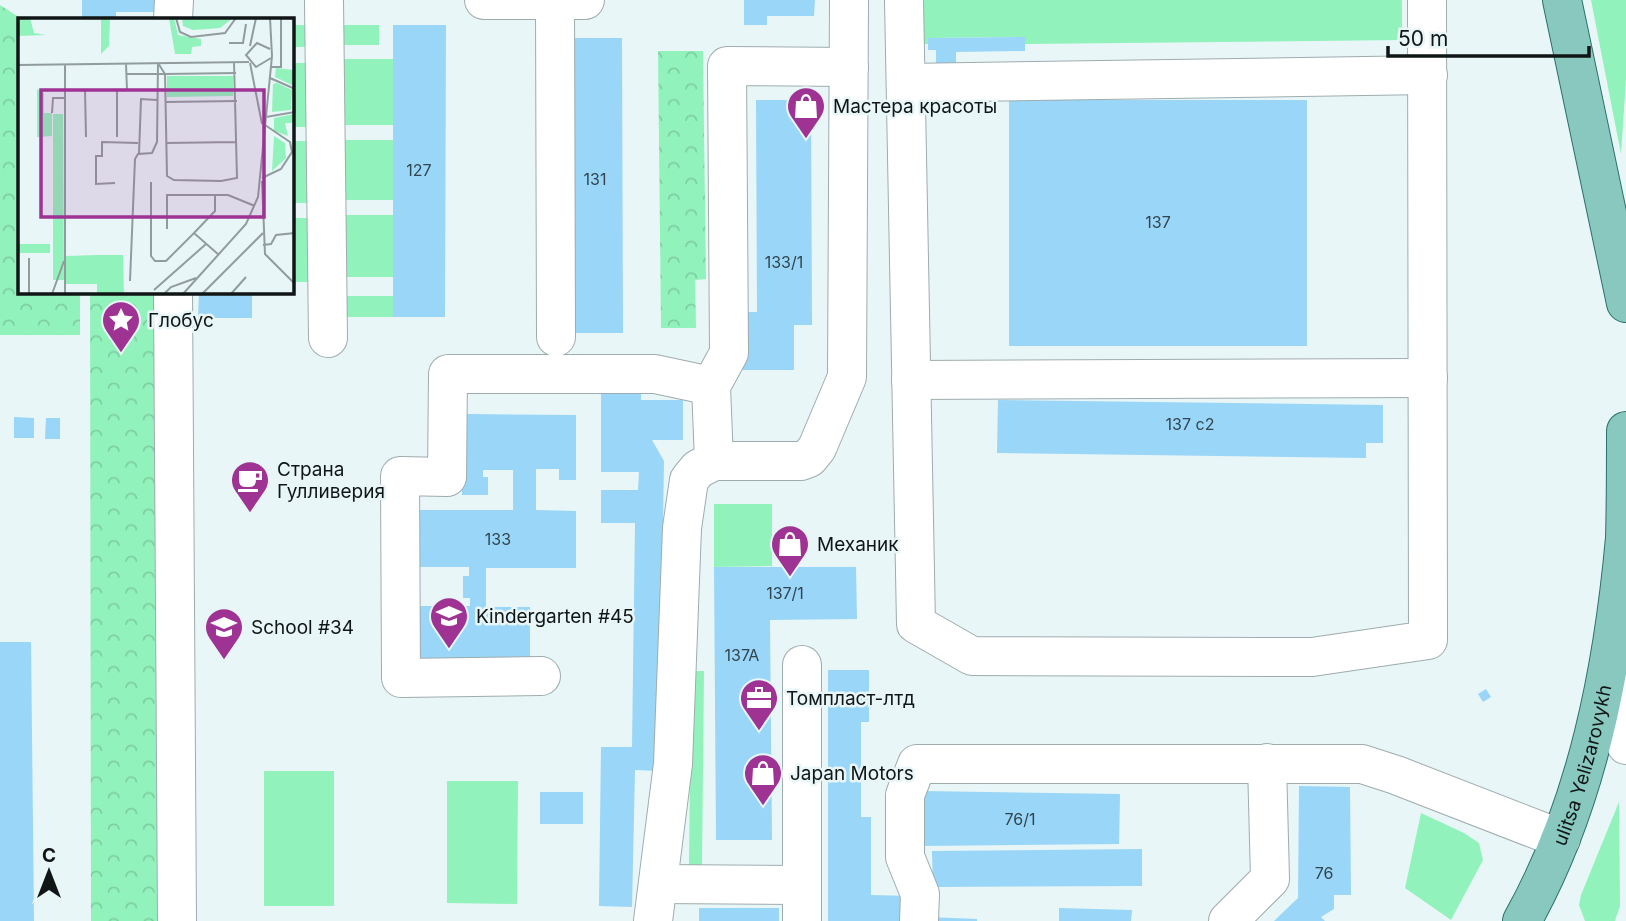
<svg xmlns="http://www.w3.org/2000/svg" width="1626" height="921" font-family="Inter,sans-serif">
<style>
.grass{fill:#92f2bb}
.forest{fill:url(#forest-crowns)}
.building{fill:#99d6f7}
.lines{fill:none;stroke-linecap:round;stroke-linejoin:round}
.minor-casing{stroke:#9facae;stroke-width:40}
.major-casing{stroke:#2b7168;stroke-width:40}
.minor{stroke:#fff;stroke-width:38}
.major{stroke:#88c8bf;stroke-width:38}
.labels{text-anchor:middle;stroke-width:5;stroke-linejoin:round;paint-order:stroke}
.number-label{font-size:16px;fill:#32454e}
.poi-label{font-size:19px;fill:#101516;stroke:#e8f6f8;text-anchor:start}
.street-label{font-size:19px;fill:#101516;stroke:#e8f6f8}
.inset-road{fill:none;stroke:#929c9e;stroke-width:2}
.view{fill:#9e3394;fill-opacity:0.15;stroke:#9e3394;stroke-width:3.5}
.inset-edge{fill:none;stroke:#101516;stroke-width:3.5}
</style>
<defs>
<pattern id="forest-crowns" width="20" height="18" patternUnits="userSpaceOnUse" patternTransform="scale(1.75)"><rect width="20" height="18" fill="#92f2bb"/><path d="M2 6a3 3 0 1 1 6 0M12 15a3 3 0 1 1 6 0" fill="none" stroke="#7dcfa0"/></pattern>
</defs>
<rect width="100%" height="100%" fill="#e8f6f8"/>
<g class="grass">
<path d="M917,0H1402V40L1025,44L1024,37L928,38V44H917Z"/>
<path d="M1591,0H1626V79L1621,154Z"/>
<rect x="292" y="25" width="21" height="22"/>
<rect x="334" y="25" width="45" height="20"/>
<rect x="334" y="59" width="59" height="66"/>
<rect x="292" y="63" width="21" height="64"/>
<rect x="334" y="140" width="59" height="60"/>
<path d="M292,141H314L313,203H292Z"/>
<rect x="334" y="215" width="59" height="62"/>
<path d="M292,218H314L313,282H292Z"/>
<rect x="334" y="296" width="59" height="21"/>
<path d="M714,504H772V566L714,567Z"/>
<path d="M691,671H704L702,865H689Z"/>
<rect x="264" y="771" width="70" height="135"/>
<path d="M447,781H518L517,904L447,903Z"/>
<path d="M1619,802L1620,906L1615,921H1585L1579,905L1581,895Z"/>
<path d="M1421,813L1464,833L1479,843L1483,860L1451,920L1405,888Z"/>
</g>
<g class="forest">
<path d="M0,5L22,19H19V292H80V335H0Z"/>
<path d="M658,51H703L706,279L695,280L696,328H661Z"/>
<path d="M90,292H163L168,921H91Z"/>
</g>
<g class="building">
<path d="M82,0H162V12H116V19H82Z"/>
<path d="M744,0H815L814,16H767V25H744Z"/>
<path d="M393,25H446L445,317H393Z"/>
<path d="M1025,37V51L956,52V75H936V50H928V38Z"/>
<path d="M567,38H622L623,333H568Z"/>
<path d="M756,100H811L812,325H794V370H741V312H757Z"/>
<rect x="1009" y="100" width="298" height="246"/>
<path d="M199,292H252V318H198Z"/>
<path d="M601,384H641V400H683V440H652L664,461L659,771L635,770L632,907L599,906L601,747H632L635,523H601V490H638L639,472H601Z"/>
<path d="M998,400L1383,405V443H1366V458L997,453Z"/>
<path d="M467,414L576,415V480H559V469H536V510L576,511V568H486V607H530V662H420V606H470V598H463V576H469V567H420V510H513V470H483V477H488V495H462V469H467Z"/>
<path d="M14,417L34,418V438H14Z"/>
<path d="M46,418H60V439H45Z"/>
<path d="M714,567H856L857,619L770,620L772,840H716Z"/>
<path d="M0,642H31L34,921H0Z"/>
<path d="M828,670H869V722H861V817H871V895L911,896L910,921H828Z"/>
<path d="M1486,689L1491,697L1483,702L1478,694Z"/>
<path d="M1299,786L1350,787L1351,895H1334V909L1321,917L1325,921H1274L1298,898Z"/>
<path d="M922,791L1120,794L1119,844L920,846Z"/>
<rect x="540" y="792" width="43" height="32"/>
<path d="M1142,849V886L933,887L932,851Z"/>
<rect x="699" y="908" width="80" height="13"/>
<path d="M1059,908L1132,910L1131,921H1059Z"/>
<path d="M927,917L977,919V921H927Z"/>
</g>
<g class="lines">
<defs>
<g id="minor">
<path d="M324,0L328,338"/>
<path d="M484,0H585"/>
<path d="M904,0L916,624L972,656L1312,657L1428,640L1427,0"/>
<path d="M555,1L556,337"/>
<path d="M173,19L174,0"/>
<path d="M906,83L1428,75"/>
<path d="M173,292L177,921"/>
<path d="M911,380L1428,378"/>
<path d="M714,461L711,386L729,353L727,66L849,67"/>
<path d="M1610,658L1626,745"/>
<path d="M802,665V921"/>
<path d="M541,676L401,678L400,476L447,477L448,374H655L711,386"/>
<path d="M658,884L802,885"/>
<path d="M653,921L673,764L682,528L689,480L698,469L714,461H801L809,458L817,448L847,377L849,0"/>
<path d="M919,921L920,894L905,857V795L917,764H1362L1396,775L1561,839"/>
<path d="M1228,921L1270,879L1267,763"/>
</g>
<g id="major">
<path d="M1562,0L1626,303"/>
<path id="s1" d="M1522,921C1587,805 1613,670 1625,538C1626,503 1626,467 1626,431"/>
</g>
</defs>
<use href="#minor" class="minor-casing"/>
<use href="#major" class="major-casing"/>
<use href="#minor" class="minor"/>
<use href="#major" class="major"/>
</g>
<defs>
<symbol id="shop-pin" viewBox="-11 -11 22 30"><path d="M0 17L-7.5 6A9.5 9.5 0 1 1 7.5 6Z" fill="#9e3394" stroke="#e8f6f8"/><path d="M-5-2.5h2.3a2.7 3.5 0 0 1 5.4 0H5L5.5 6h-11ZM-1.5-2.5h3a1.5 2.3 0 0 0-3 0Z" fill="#fff"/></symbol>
<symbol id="sight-pin" viewBox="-11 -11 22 30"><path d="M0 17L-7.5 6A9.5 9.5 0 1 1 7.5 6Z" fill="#9e3394" stroke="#e8f6f8"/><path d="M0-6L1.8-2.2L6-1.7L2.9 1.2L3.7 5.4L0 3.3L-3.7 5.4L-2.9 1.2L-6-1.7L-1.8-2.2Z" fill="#fff"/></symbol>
<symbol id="cafe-pin" viewBox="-11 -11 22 30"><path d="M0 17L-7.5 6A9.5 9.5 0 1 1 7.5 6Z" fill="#9e3394" stroke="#e8f6f8"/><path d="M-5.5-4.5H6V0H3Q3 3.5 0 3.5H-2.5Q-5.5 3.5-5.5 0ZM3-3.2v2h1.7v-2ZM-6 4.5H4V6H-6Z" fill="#fff"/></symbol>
<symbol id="school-pin" viewBox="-11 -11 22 30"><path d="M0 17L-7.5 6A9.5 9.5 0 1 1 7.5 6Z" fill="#9e3394" stroke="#e8f6f8"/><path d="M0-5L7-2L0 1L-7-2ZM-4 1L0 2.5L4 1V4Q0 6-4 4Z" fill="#fff"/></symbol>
<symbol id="office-pin" viewBox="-11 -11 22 30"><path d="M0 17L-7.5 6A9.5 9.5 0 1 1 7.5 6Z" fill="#9e3394" stroke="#e8f6f8"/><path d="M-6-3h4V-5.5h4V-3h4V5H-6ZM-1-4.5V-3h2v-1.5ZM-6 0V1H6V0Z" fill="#fff"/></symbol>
</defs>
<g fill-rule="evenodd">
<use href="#shop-pin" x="784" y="84" width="44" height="60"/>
<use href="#sight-pin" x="99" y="298" width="44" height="60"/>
<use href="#cafe-pin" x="228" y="458" width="44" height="60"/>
<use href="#shop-pin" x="768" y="522" width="44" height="60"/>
<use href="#school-pin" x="427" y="594" width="44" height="60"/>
<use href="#school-pin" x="202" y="605" width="44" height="60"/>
<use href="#office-pin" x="737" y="676" width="44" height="60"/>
<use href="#shop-pin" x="741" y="751" width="44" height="60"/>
</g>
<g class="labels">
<g class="number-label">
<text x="419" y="176">127</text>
<text x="595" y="185">131</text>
<text x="1158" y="228">137</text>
<text x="784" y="268">133/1</text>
<text x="1190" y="430">137 с2</text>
<text x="498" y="545">133</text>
<text x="785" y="599">137/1</text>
<text x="742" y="661">137А</text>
<text x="1020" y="825">76/1</text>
<text x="1324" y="879">76</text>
</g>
<g class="poi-label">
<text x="833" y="113">Мастера красоты</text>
<text x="148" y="327">Глобус</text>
<text x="277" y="476">Страна<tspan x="277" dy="22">Гулливерия</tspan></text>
<text x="817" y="551">Механик</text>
<text x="476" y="623">Kindergarten #45</text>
<text x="251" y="634">School #34</text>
<text x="786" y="705">Томпласт-лтд</text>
<text x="790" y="780">Japan Motors</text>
</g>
<g class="street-label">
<text dy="7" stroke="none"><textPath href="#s1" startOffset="168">ulitsa Yelizarovykh</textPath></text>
</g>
</g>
<g transform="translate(18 18)">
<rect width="276" height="276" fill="#e8f6f8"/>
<path d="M0,0H12L16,15L28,17L0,18ZM83,0H92L91,28L83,36ZM164,0H215L202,10L175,12L165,8ZM258,50L276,52V68L257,59ZM149,58H215V78L149,79ZM259,65L274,72L273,92L254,94L255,66ZM276,96V105H267L270,118L256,113V100ZM256,118L267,125L268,140L254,153ZM79,237H105L106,276H79Z" fill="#92f2bb"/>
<path d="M151,0H156L160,17L183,21V28L174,29L173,36H157ZM19,71L26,75V95H34V118L19,119ZM35,96H45L46,262H35ZM0,226H32V235H0ZM79,237V266H48V238Z" fill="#92f2bb"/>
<path class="inset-road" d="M158,0L162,14L173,19L207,15L218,0M211,25H225L228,6M232,28L238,0M252,31L239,25L228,37L238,49L253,40M140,45L147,56L218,55M232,45L244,106M0,47L231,44M47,47V276M253,49H263V0M108,56H147L149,158L156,162L203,163L219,160L216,44M252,60L277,71M47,72H109L108,46M67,72L68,119M99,73V119M147,84L219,83M34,95L35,80H47M248,99L277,94L276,71M148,125L219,124M121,136L123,81L139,82M244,160L263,151L274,134L272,124L247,107M244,163L247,236L277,266M133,164V238L137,243H148L176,215L201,237M97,165L78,166V138H84V124L120,125M149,211V177H210L237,188M176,215L197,193V177M245,227L253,226L258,217L277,215M11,240V277M112,263L117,141L120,136L134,135L139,124L140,45M136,272L188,226M34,276L46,243M145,277L153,269L178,260M164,277L228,206L240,179L254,38L252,0M183,277L245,215M212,277L228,259"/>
<path class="view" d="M23,72H246V199H23Z"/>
<rect width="276" height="276" class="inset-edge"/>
</g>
<g transform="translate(49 872)" stroke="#e8f6f8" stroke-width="5" paint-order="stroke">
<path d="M0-5L12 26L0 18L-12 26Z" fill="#101516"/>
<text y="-10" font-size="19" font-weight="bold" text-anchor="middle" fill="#101516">С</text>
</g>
<path d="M1388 46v10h201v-10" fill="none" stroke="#101516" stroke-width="3.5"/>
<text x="1398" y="46" font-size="21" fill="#101516" stroke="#e8f6f8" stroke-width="5" paint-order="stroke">50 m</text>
</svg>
